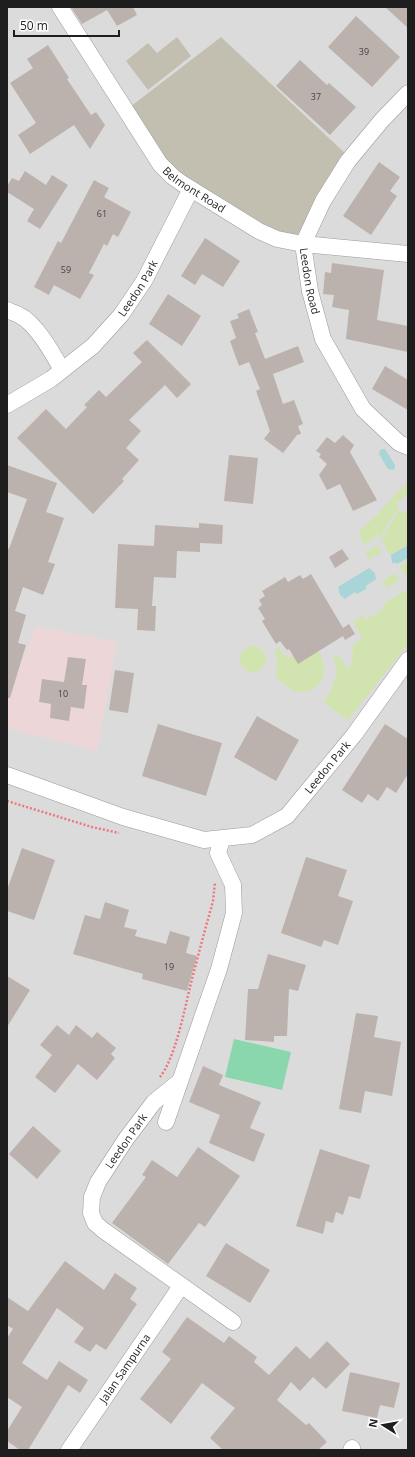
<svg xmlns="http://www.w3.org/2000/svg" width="415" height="1457" font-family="'Open Sans',sans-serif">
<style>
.residential{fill:#dcdbdb}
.commercial{fill:#edd6d8}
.construction{fill:#c2bfb1}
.grass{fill:#d1e4af}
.pitch{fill:#8ad6ad}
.water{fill:#a9d4d8}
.building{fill:#bbb2ae}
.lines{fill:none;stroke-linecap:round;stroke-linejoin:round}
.street-casing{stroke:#9b9b9b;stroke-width:17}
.path{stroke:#ed777d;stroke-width:2.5;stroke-dasharray:2 2;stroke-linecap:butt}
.street{stroke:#fff;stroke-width:16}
.labels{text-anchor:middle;stroke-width:3.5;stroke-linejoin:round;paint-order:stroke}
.number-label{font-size:9px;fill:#454342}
.street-label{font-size:11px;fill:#1e1e1e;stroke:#fff}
</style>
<rect width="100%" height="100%" fill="#eeeae5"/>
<rect class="residential" x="7" y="7" width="401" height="1443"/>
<path class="commercial" d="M36,626L117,642L97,751L7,728V698Z"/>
<g class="construction">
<path d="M177,37L191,56L148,90L126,61L148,43L157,53Z"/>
<path d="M221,37L348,156L303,244L183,184L130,107Z"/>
</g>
<g class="grass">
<path d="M408,483V498L406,496L396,503L400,510C388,516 387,529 380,539L377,534L374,536V538L365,545L358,533L380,512L398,491Z"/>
<path d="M401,511L403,513L408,512V544L390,555L382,540L395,515Z"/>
<path d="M378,545L382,552L369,559L365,553Z"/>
<path d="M408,561V580L400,566Z"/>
<path d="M395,573L399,580L387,588L382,581Z"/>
<path d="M408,589V644L348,720L324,703L333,685L337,670L333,656L337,654L348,669L352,662L353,645L362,638L353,622L363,615L366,620L385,608L383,604Z"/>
<circle cx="253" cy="659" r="13"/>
<path d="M278,647L282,653L288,658L319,651C322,658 325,665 324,672C323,686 306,696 294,691C287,688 281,681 276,677L277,660L275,649Z"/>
</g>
<path class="pitch" d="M234,1039L291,1052L282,1090L225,1077Z"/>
<g class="water">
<path d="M383,449H385L395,465V468L393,470L388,469L379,454L380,450Z"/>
<path d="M408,545V558L397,564L396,563H392L391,555Z"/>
<path d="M369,568L375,573L376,579L366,586V589L357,594L355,592L345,599L340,595L338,587Z"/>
</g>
<g class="building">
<path d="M71,7H133L137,15L117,26L107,10L82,24Z"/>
<path d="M385,7H408V28Z"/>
<path d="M356,16L400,57L372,87L328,47Z"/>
<path d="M48,45L69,78L67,79L91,115L96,112L105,125L90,149L74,125L30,154L18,135L36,123L10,83L33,68L27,59Z"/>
<path d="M300,60L327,85L329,83L356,107L330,135L276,86Z"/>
<path d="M379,162L400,177L390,191L397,196L371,235L343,216Z"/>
<path d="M25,171L46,185L52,175L68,185L40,229L27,221L34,209L7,192V186L12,178L19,181Z"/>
<path d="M94,180L109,188L104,197L131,212L118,237L113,234L107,246L104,244L89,273L94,275L80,299L54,285L49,295L34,287L58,241L61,243Z"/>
<path d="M205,238L240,261L223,287L202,274L195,285L181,276Z"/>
<path d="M332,263L384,270L377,320L408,326V352L346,339L349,310L332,307L334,295L323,294L325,272L331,273Z"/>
<path d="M168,294L201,316L182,346L149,324Z"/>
<path d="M249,309L258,332L255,333L265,359L298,346L304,362L273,374L283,404L294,400L303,424L298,426L301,434L297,435L283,453L264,439L270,431L256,391L260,389L249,362L239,366L230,341L236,338L230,321L239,318L237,314Z"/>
<path d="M147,340L191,384L177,398L165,385L129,420L141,431L126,448L139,460L122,479L124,481L93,514L17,438L46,409L66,429L87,407L84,405L99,390L106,397L142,362L133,353Z"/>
<path d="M385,366L408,380V410L372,389Z"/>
<path d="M343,435L354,445L350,452L377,500L353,511L340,484L327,490L319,475L327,464L319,457L321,454L316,451L327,437L335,443Z"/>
<path d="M229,455L258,458L253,504L224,501Z"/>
<path d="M7,465L57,483L46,512L64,518L48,562L55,564L43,595L23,587L15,611L26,615L18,643L26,645L10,698H7V548L9,549L27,499L7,492Z"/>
<path d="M199,523L223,525L222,544L200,543V552L177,551L176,578L154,577L152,606H156L155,631L137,630L138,609L115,608L118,544L154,546L155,525L199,528Z"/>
<path d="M342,549L349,559L335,568L329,557Z"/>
<path d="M311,574L343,628L349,624L355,634L345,640L343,636L298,664L289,649L287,650L280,641L276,644L262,621L265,619L258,608L262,605L259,600L265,596L262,591L285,577L288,582L300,575L303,579Z"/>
<path d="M68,657L86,659L82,685H87L84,709L71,707L69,721L50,718L51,704L39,702L42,679L64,682Z"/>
<path d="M115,670L134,673L128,713L109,710Z"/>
<path d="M257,716L299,740L276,781L234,757Z"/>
<path d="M158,724L222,743L206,796L142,776Z"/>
<path d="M385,724L408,739V774L396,793L387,787L378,801L368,794L362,803L342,790Z"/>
<path d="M22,848L55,860L34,920L7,911V890Z"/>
<path d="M306,857L347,870L338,896L353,901L338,945L324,940L321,947L281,933Z"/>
<path d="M105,902L129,910L124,927L137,930L135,936L166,944L170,931L190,937L186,953L197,956L187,991L142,979L143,974L73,954L85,915L100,919Z"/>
<path d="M268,954L306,965L298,991L289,989L287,1036H274V1042L245,1040L248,989H258Z"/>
<path d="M7,976L30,990L7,1027Z"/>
<path d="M356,1013L378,1016L374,1037L401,1042L392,1096L365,1091L361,1113L339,1109Z"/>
<path d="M57,1025L69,1035L76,1025L92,1038L97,1032L116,1048L111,1054L115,1058L97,1080L78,1064L55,1093L35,1077L52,1055L40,1045Z"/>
<path d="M203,1066L223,1075L219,1085L261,1102L250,1128L265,1134L254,1162L209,1143L220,1115L189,1102Z"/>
<path d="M33,1126L61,1151L37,1179L9,1154Z"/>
<path d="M198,1147L240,1176L205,1227L199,1223L168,1264L112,1223L146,1177L142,1175L152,1160L177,1177Z"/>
<path d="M320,1149L370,1165L360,1199L349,1196L343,1215L336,1212L333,1223L326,1221L323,1234L296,1226Z"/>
<path d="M226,1243L270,1270L250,1303L206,1276Z"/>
<path d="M65,1261L104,1290L115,1273L137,1288L130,1299L137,1304L106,1350L96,1344L90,1352L74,1342L84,1328L57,1308L22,1363L47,1380L59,1361L88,1380L80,1393L68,1385L28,1450H20L7,1441V1431L22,1407L7,1397V1338L13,1329L7,1325V1297L28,1311Z"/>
<path d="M187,1317L224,1343L229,1336L257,1357L254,1362L269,1375L296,1346L310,1359L327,1341L350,1364L326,1389L313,1377L300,1391L291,1382L277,1400L306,1425L309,1423L327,1442L318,1450H223L210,1438L235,1408L202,1383L171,1424L140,1399L171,1359L162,1352Z"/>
<path d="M350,1372L400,1383L394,1408L380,1405L377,1418L342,1411Z"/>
</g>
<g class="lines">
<defs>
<g id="street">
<path id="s1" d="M60,7L160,164L173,177L183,184L259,231L277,239L303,244L408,254"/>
<path id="s2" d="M408,93L382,120L348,161L323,201L303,244L310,291L323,339L363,409L399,443L408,447"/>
<path d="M7,310C11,312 15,313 19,315C36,323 53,354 62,370"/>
<path id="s3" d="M7,405L51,379L93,346L121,315L144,281L191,189"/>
<path id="s4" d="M7,775L123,817L204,840L252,835L287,816L354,735L408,660"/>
<path d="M180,1081L154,1102L126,1139L98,1182L92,1197L91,1213L95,1223L103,1230L233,1322"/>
<path d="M166,1122L219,969L234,913L233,885L218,853L222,839"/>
<path id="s5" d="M69,1450L181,1286"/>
<path d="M351,1450L352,1448"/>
</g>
</defs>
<use href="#street" class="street-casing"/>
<g class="path">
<path d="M7,801L92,827L119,833"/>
<path d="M160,1077C175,1058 184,1012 190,987C197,959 205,930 213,901L215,882"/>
</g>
<use href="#street" class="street"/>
</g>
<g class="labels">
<g class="number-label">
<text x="364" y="55">39</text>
<text x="316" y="100">37</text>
<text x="102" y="217">61</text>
<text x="66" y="273">59</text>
<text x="63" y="697">10</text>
<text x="169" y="970">19</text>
</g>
<g class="street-label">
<text dy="4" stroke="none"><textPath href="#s1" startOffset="229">Belmont Road</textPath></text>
<text dy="4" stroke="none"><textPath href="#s2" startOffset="223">Leedon Road</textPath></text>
<text dy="4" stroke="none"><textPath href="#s3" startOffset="178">Leedon Park</textPath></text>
<text dy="4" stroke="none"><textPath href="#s4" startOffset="359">Leedon Park</textPath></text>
<text transform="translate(126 1141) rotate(-55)" y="4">Leedon Park</text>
<text dy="4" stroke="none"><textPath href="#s5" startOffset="99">Jalan Sampurna</textPath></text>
</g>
</g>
<rect width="415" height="1457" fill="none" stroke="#1e1e1e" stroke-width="16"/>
<g transform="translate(383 1425) rotate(281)" stroke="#ffffff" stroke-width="3" paint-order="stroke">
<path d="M0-3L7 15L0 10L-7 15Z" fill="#1e1e1e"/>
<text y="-6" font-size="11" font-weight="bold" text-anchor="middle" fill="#1e1e1e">N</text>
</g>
<path d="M14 30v6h105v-6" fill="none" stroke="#1e1e1e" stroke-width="2"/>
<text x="20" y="30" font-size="12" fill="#1e1e1e" stroke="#ffffff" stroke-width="3" paint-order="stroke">50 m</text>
</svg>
